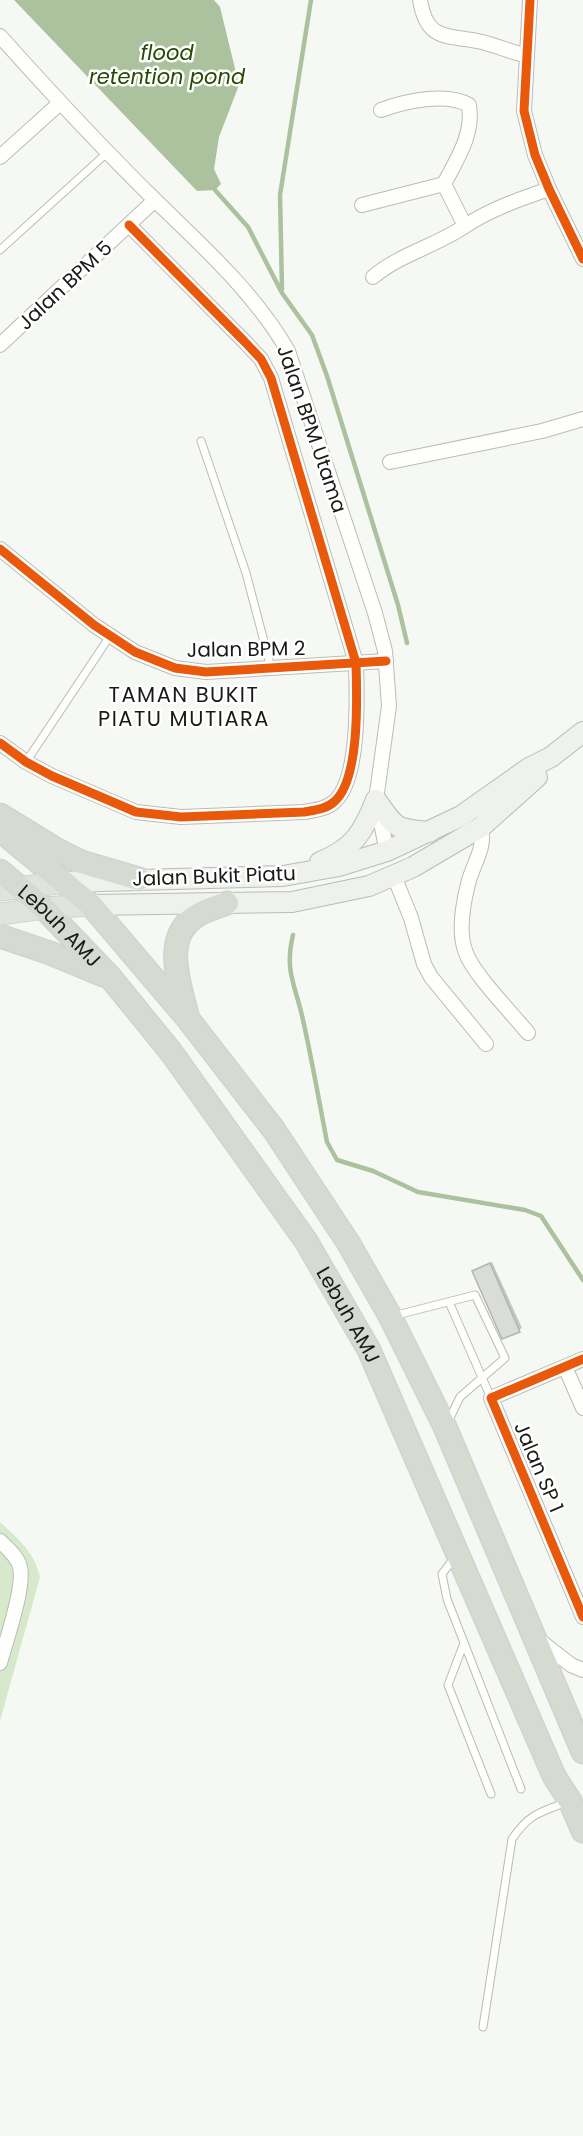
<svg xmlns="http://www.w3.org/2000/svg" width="583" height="2136" font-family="Poppins,sans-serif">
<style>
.green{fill:#d7e9cb}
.water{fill:#acc19e}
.shadow{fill:#0003}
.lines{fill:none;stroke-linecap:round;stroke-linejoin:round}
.stream{stroke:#acc19e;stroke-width:4.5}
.building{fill:#d9dcd8;stroke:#b3b5b2;stroke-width:1.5}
.service-casing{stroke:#babcb8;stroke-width:9}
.minor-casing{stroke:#babcb8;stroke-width:16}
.secondary-casing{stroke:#babcb8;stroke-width:22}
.primary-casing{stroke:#d1d3d1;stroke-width:23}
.trunk-casing{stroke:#d1d3d1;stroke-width:25}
.service{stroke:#fefefd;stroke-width:7}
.minor{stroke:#fefefd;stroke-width:14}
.secondary{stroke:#eff1ed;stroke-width:20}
.primary{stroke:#e0e4dd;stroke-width:21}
.trunk{stroke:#d6dbd2;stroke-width:22}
.cycleway-casing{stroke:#fff;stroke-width:13}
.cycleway{stroke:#e8590c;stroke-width:9}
.labels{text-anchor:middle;stroke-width:5;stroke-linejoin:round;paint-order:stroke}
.street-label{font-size:20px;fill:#181a17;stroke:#fff}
.water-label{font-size:21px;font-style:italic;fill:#254a00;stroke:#fff}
.neighbourhood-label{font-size:21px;letter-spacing:1.5px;fill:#181a17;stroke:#fff}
</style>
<rect width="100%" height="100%" fill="#f5f8f3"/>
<path class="green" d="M0,1522C19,1540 34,1551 40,1577L0,1721Z"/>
<path class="water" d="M14,0H214L220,7L239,85L219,137L214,169L221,184L215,190L197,191Z"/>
<path class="shadow" d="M492,1262L522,1328L503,1337L476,1269Z"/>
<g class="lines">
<g class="stream">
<path d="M215,190L248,227L282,293L312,335L327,376L398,605L407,643"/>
<path d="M282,289L280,195L311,0"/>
<path d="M293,935C284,972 296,986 303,1020C312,1060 319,1101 327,1142L337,1160L373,1171L418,1192L525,1210L541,1216L583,1280"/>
</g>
</g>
<path class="building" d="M490,1263L520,1332L502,1339L472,1271Z"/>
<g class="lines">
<defs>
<g id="service">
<path d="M0,250L108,152"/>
<path d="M201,441L246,573L271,668"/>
<path d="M26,762L110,636"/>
<path d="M449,1302L491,1398"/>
<path d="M393,1316L475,1295L505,1358L460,1397L448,1422"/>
<path d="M454,1558L442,1574L447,1599L521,1789"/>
<path d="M464,1643L448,1685L491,1794"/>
<path d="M483,2027L512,1839C529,1814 540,1812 567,1802"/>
</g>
<g id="minor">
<path d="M420,0C427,43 448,34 482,42C497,46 512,52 527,56"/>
<path d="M530,0L524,111L535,155L549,189L583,259"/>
<path d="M0,36C50,92 101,147 155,200C203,247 254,292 288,351L375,613L385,651L389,706L376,800L387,851"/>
<path d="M0,157L60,103"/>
<path d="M444,184L465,226C491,209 520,199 549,189"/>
<path d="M362,205L444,184C457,159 474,134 469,105C446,92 405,101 381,110"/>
<path d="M373,277C400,254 436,246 465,226"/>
<path d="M0,345L155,200"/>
<path d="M390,462L542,431L583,419"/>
<path d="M0,549L94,625L135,652L175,668L206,672L386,661"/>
<path d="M0,743L26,762L52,776L136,812L181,817L304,812C315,810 327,809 335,801C360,778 357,696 356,663L271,378L261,359L244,341L129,225"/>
<path d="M481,827C486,849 473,863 468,884C463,904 458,934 466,953C474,975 512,1013 528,1033"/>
<path d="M394,876L411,918L424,964L431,977L486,1044"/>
<path d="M583,1359L491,1398L583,1617"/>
<path d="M565,1367L583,1408"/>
<path d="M0,1541C7,1548 18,1557 20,1567C25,1586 6,1641 0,1663"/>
<path d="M539,1640L571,1665L583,1670"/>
</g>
<g id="secondary">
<path d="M376,800C396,828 394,829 429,832"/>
<path d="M320,862C353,849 363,833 376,800"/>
<path d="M65,882L283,876L339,866L387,851L461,816L529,768L551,757L583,732"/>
<path d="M91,905L292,902L369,886L413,867L481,827L537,777"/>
</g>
<g id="primary">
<path d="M0,890L65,882"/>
<path d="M0,914L44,908L91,905"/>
</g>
<g id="trunk">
<path d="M0,815L57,850L81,862L139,879"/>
<path d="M0,830L91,905L188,1019L274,1130L349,1244L390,1316L445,1427L583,1752"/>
<path id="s1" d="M0,871L44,908L110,977L171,1052L306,1241L369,1350L554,1776L570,1801L583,1831"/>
<path d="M0,936L50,953L103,975"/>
<path d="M187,1015C179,981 160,934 201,913C209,909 219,906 227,903"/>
</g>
</defs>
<use href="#service" class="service-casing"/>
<use href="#minor" class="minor-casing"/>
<use href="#secondary" class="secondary-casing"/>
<use href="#primary" class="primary-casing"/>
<use href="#trunk" class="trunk-casing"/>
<use href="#service" class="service"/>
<use href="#minor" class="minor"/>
<use href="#secondary" class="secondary"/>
<use href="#primary" class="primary"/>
<use href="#trunk" class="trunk"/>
<defs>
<g id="cycleway">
<path d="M530,0L524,111L535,155L549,189L583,259"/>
<path d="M0,549L94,625L135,652L175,668L206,672L386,661"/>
<path d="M0,743L26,762L52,776L136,812L181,817L304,812C315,810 327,809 335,801C360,778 357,696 356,663L271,378L261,359L244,341L129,225"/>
<path d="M583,1359L491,1398L583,1617"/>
</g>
</defs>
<use href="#cycleway" class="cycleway-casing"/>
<use href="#cycleway" class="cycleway"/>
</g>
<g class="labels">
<g class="street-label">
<text transform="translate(65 285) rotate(-43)" y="7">Jalan BPM 5</text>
<text transform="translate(312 429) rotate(71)" y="7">Jalan BPM Utama</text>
<text transform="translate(246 649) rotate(-1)" y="7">Jalan BPM 2</text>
<text transform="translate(214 876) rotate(-2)" y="7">Jalan Bukit Piatu</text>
<text dy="7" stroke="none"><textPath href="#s1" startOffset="81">Lebuh AMJ</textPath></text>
<text dy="7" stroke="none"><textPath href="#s1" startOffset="567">Lebuh AMJ</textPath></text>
<text transform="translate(539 1467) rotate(67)" y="7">Jalan SP 1</text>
</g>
<g class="water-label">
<text x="167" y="60">flood<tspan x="167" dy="24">retention pond</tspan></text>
</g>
<g class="neighbourhood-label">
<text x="184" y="702">TAMAN BUKIT<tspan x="184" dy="24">PIATU MUTIARA</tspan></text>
</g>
</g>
</svg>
